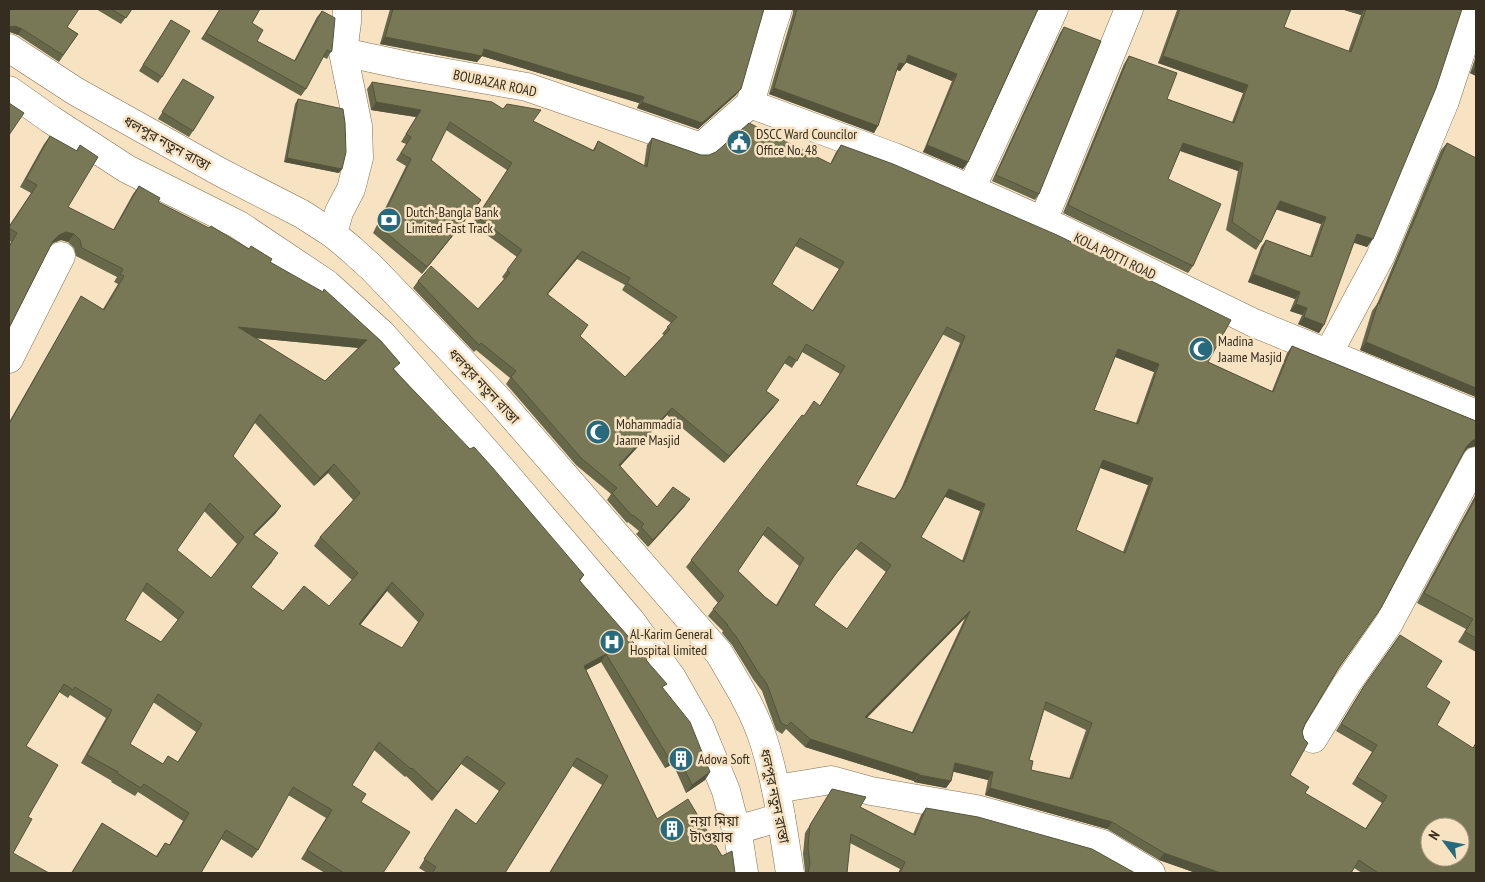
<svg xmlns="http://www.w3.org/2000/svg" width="1485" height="882" font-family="'PT Sans Narrow','Noto Sans Bengali',sans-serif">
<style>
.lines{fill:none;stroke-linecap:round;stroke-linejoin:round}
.street-casing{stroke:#837153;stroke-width:29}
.secondary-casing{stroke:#837153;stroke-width:29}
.street{stroke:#fff;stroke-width:28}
.secondary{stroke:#fff;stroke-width:28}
.wall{fill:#67674a;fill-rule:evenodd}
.shaded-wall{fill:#54543c}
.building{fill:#787856;stroke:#54543c;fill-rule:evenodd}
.labels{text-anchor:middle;stroke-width:5;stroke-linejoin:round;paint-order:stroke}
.street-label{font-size:14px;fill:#342d20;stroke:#f7e2c1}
.poi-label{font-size:14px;fill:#342d20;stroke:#f7e2c1;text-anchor:start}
</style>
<rect width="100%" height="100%" fill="#f7e2c1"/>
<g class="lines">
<defs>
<g id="street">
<path d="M343,52L408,66L527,87L701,147L750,104L771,30L778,9"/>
<path d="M750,104L894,157L971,189L1059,228L1254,323L1476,414"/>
<path d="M971,189L1054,9"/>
<path d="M1043,221L1129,9"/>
<path d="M333,234L339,212L351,189L359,158L358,126L343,52L347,22V9"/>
<path d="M1328,354L1380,257L1445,101L1475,9"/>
<path d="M9,359L61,256"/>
<path d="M1313,739L1346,685L1389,623L1476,461"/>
<path d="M776,789L831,780L871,791L976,809L1103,844L1151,873"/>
</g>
<g id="secondary">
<path d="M9,48L75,91L220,172L302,214L333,234L351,249L372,268L495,396L719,653C736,682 754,710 764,742C777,784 783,829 790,873"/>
<path d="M9,90L50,119L127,169L239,225L327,284L382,334L498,465L631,621L672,678L700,727L726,791L739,841L744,873"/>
<path d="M737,830L781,817"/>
</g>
</defs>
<use href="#street" class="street-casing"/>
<use href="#secondary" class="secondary-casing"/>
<use href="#street" class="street"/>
<use href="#secondary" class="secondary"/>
</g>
<g class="wall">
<path d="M9,9L67,27L78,34L59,62L18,35L10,32L9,33Z"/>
<path d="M96,9H132L121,24Z"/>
<path d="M220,9H260L252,23L257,41L294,61L317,17L322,11L332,50L327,59L323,57L306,89L301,96L201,39Z"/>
<path d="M390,9H764L736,95L698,129L637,108L639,103L482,56L477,62L380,44Z"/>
<path d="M793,9H1038L968,162L963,169L923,152L952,81L905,62L900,71L897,70L874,133L769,94L793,13Z"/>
<path d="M1175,9H1291L1284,27L1348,52L1361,15L1341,9H1462L1367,247L1354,242L1319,333L1298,324L1302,315L1290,311L1295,299L1248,282L1261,247L1266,240L1310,256L1321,224L1277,209L1261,242L1256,250L1226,230L1238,171L1180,151L1168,179L1193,266L1188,273L1063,213L1124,64L1129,56L1167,99L1232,122L1243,93L1158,63L1177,10Z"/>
<path d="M171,20L162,77L158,83L139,71Z"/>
<path d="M1064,27L1039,194L1035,200L992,181L1060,33Z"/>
<path d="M1476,56V76L1470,73Z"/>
<path d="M183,79L193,131L189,137L158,119Z"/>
<path d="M372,82L503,109L533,121L593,150L598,141L644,166L647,145L652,138L701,155L830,164L836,152L841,145L1208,362L1272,391L1287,353L1292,346L1476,421V446L1468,448L1465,451L1338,669L1305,724L1290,775L1305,793L1365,829L1382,803L1352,784L1372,752L1336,731L1359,694L1400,635L1426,687L1476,873H1362L1354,868L1351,873H1196L1159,860L1107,829L985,795L988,780L953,771L951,781L946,788L914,782V781L805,747L786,729L782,734L776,730L762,691L753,679L732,645L722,633L723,631L708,616L718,603L686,567L804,416L820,405L840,374L802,352L792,368L784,363L766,391L774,407L724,463L667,415L620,466L657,507L685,506L648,547L636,534L639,531L628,522L627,523L607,500L611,494L576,465L506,384L510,378L476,350L474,352L413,288L418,281L478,309L504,279L502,277L517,257L472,224L507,170L446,130L431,160L481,200L476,207L422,274L373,233L406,166L396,160L406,144L401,142L416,117L371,110L367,89ZM795,246L839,269L812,311L772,284ZM577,259L625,285L622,290L671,323L662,334L664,335L625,377L580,336L548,294ZM942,334L960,343L901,489L894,499L856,485ZM1115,357L1154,372L1136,423L1094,410ZM1100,468L1148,485L1123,552L1076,530ZM945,497L980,511L962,561L921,537ZM763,535L799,566L776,605L765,597L738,571ZM856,549L886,572L847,629L814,605L832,579ZM965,618L912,732L866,718ZM1044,710L1086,730L1069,779L1031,770L1029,760Z"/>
<path d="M298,99L339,173L284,162L295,104Z"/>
<path d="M50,136L76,151L80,145L68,207L113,230L133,194L139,186L158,202L270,262L394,371L584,575L580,581L647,660L710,772L705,780L686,793L673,764L665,768L601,662L586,670L657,819L722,856L735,873H549L602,785L572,766L505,873H427L419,868L456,809L476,824L499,791L461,764L432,801L406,776L405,777L374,750L352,785L361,802L383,873H325L301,859L326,818L288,795L258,850L252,858L221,839L201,873H71L102,823L156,856L165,843L169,845L183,821L138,792L135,796L111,782L112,781L81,763L106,718L70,695L68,698L59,692L26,746L28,817L13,853L9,873V422L76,305L81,296L103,309L118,284L114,282L117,277L76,256L74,248L68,242L61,240L53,243L51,245L9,328V245L11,242L9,240V226L31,193L20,187L44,144ZM255,338L358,348L325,381ZM255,423L314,486L328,473L353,500L320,537L314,546L352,580L329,606L283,611L251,587L272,562L254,535L275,514L281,506L233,456ZM204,511L237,544L211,578L177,550ZM142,591L178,620L161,642L125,620ZM387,591L418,622L402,648L360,625ZM153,702L196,732L178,762L168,756L163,764L130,744Z"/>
<path d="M1447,143L1476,158V397L1360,350L1372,311L1377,304L1441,150Z"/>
<path d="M1476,494V652L1458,642L1466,629L1417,603Z"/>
<path d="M832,789L860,807L913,834L921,815L926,808L1135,873H898L900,869L850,843L847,873H805V871L803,854L805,833Z"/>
</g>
<g class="shaded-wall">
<path d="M1341,9H1365L1361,15Z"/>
<path d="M15,26L22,29L18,35L10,32L9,33V27Z"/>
<path d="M385,37L484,49L644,97L639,103L482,56L477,62L380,44Z"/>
<path d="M908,55L957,74L952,81L903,61Z"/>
<path d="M1163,56L1248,85L1243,93L1158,63Z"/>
<path d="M899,63L905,64L900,71L894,69Z"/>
<path d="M1476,66V76L1470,73Z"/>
<path d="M774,88L878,126L874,133L769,94Z"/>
<path d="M741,89L736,95L698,129L637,108L642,102Z"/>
<path d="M376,102L421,110L416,117L371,110Z"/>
<path d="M1183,143L1243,163L1238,171L1178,150Z"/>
<path d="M927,145L968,162L963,169L923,152Z"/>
<path d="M287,158L342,169L339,173L284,162Z"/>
<path d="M481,200L476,207L422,274L427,267Z"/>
<path d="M1280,201L1326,217L1321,224L1275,209Z"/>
<path d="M66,232L74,234L68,242L61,240L53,243L47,249L53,241L59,235Z"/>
<path d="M1357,234L1373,239L1367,247L1351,242Z"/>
<path d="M582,251L577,259L542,301L547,294Z"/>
<path d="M1253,274L1300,292L1295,299L1248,282Z"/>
<path d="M1296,304L1307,308L1302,315L1290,311Z"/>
<path d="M1304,317L1324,325L1319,333L1298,324Z"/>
<path d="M238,327L367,340L361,348L233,336Z"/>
<path d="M1366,342L1476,388V397L1360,350Z"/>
<path d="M1118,349L1159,364L1154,372L1113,356Z"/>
<path d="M779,400L774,407L724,463L729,456Z"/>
<path d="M672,408L667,415L614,473L619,465Z"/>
<path d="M1473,440H1476V446L1468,448L1462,454L1467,446Z"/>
<path d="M1103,460L1153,478L1148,485L1098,467Z"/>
<path d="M334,464L328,473L314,486L320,478Z"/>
<path d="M949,489L985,504L980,511L944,496Z"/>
<path d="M690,499L685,506L648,547L653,540Z"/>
<path d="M281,506L275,514L247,542L253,534Z"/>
<path d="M278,553L272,562L245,595L251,587Z"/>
<path d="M392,582L387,591L354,633L359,624Z"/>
<path d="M970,611L965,618L860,725L865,717Z"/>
<path d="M606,654L601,662L579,674L584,666Z"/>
<path d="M810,739L919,774L914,781L805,747Z"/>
<path d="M467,756L461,764L432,801L438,792Z"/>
<path d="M678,756L673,764L665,768L670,760Z"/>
<path d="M955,763L993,772L988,780L950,771Z"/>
<path d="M710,772L705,780L686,793L692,785Z"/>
<path d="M919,775L951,781L946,788L914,782Z"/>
<path d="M990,788L1112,822L1107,829L985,795Z"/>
<path d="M1164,853L1221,873H1196L1159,860Z"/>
</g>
<g class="building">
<path d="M9,9H79L67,27L78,34L63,55L22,29L15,26L9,27Z"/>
<path d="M111,9H132L126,18Z"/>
<path d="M220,9H260L252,23L263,30L257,41L295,61L322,11L335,18L332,50L331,52L327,50L306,89L206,33Z"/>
<path d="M393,9H764L741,89L702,123L642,102L644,97L484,49L482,56L385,37Z"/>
<path d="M797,9H1038L968,162L927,145L957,74L908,55L905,64L899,63L878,126L774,88Z"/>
<path d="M1180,9H1291L1284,27L1351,52L1366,9H1462L1436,88L1373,239L1357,234L1324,325L1304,317L1307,308L1296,304L1300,292L1253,274L1266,240L1312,257L1326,217L1280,201L1261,242L1232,222L1243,163L1183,143L1168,179L1221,204L1193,266L1068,205L1129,56L1177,73L1167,99L1234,123L1248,85L1163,56Z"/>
<path d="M171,20L190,31L162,77L143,65Z"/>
<path d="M1064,27L1101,41L1039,194L996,175Z"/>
<path d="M183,79L214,97L193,131L162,112Z"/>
<path d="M372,82L492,102L503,109L507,104L541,110L533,121L594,151L598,141L647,167L652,138L701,155H709L716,152L749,123L831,164L841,145L893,164L1057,235L1231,320L1208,362L1273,392L1292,346L1476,421V440H1473L1467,446L1381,608L1338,669L1305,724L1302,732L1304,739L1308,743L1290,775L1309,787L1305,793L1366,829L1387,796L1357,777L1377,745L1341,724L1364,686L1400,635L1442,661L1426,687L1450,702L1437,725L1473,748L1476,743V873H1378L1359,860L1351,873H1221L1164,853L1112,822L990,788L993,772L955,763L951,781L919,775V774L810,739L791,722L787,726L781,723L767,684L758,672L737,638L727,625H728L713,609L724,596L691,560L802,415L804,416L814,401L820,406L845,366L806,344L797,361L789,356L766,391L779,400L729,456L672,408L619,465L657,507L673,487L690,499L653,540L641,527L644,524L633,515L632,516L612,493L617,488L581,458L511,377L516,371L481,343L479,345L418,281L431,266L478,309L510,273L507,270L522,250L477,217L512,163L450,122L431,160L481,200L427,267L378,226L411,159L401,153L411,137L406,134L421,110L376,102ZM800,238L844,262L813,311L772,284ZM582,251L630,278L627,283L677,317L667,327L670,329L625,377L580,336L588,325L547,294ZM947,327L965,336L906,482L895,499L856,485ZM1118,349L1159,364L1138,424L1094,410ZM1103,460L1153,478L1125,553L1076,530ZM949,489L985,504L964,562L921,537ZM768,527L804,558L777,606L765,597L738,571ZM861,542L891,565L847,629L814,605L837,572ZM970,611L913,733L865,717ZM1046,702L1092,723L1072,779L1031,770L1033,761L1029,760ZM1430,827H1460V857H1430Z"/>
<path d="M298,99L343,109L345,123L346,152L342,169L287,158Z"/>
<path d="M9,103L24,113L9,135Z"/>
<path d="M50,136L77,151L80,145L98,157L68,207L114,230L139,186L160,198L158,202L209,228L211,226L249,249L251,246L272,259L270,262L323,292L324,289L381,341L400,363L393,369L470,449L474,447L492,467L584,575L579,580L648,659L646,660L667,684L662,687L690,722L710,772L692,785L678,756L670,760L606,654L584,666L657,819L688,799L722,856L732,851L735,873H550L608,776L577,758L505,873H432L436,867L424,859L456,809L476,824L505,783L467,756L438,792L412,768L411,769L379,742L352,785L366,794L361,802L410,832L383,873H344L307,850L332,810L293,787L258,850L226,830L201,873H72L102,823L157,857L165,843L170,845L189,813L144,784L141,788L117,773L118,772L87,755L112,710L75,687L73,690L64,684L26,746L58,765L28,817L32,819L13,853L49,873H9V424L81,296L104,310L124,276L120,274L123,269L82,248L80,240L74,234L66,232L59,235L53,241L9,328V247L17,233L9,228V227L37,185L26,179ZM238,327L367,340L325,381ZM260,414L320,478L334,464L360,493L320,537L358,573L329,606L304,586L283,611L251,587L278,553L253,534L281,506L233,456ZM210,503L244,537L211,578L177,550ZM392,582L424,614L402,648L359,624ZM147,583L184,612L161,642L125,620ZM158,694L202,724L178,762L168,756L163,764L130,744Z"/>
<path d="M1447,143L1476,158V388L1366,342L1378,303L1379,304Z"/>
<path d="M1476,497V638L1465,632L1473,619L1424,593Z"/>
<path d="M832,789L866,797L860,807L915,835L926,808L978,817L1092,849L1135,873H900L905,862L851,834L847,873H808L810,864L808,847L810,825Z"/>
</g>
<defs>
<symbol id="civic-disc" viewBox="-11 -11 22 22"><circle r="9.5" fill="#286a7d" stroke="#f7e2c1"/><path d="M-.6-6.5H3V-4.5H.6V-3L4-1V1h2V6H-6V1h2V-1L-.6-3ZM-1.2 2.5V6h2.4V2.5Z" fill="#fff"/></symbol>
<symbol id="bank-disc" viewBox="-11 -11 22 22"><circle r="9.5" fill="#286a7d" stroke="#f7e2c1"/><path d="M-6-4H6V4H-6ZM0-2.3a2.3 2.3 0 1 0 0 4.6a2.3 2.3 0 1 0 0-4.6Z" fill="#fff"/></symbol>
<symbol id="mosque-disc" viewBox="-11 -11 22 22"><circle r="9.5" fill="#286a7d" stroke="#f7e2c1"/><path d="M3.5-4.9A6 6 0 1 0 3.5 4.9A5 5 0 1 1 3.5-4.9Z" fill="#fff"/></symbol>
<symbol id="hospital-disc" viewBox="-11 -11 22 22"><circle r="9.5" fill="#286a7d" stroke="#f7e2c1"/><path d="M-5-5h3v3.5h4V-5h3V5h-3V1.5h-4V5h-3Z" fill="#fff"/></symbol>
<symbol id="building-disc" viewBox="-11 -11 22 22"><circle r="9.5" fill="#286a7d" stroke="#f7e2c1"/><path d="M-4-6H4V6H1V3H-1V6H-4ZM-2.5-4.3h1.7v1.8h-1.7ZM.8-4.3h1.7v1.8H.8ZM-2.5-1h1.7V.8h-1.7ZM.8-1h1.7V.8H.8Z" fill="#fff"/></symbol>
</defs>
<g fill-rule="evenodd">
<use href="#civic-disc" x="725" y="128" width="28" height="28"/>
<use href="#bank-disc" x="375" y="206" width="28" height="28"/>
<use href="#mosque-disc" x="1187" y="335" width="28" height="28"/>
<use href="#mosque-disc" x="584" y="418" width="28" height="28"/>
<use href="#hospital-disc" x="598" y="628" width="28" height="28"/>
<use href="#building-disc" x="667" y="745" width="28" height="28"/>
<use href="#building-disc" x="658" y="815" width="28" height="28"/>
</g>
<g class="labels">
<g class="street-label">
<text transform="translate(495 83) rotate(12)" y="5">BOUBAZAR ROAD</text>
<text transform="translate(167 143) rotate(29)" y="5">ধলপুর নতুন রাস্তা</text>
<text transform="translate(1115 256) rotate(26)" y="5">KOLA POTTI ROAD</text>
<text transform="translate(484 386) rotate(47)" y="5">ধলপুর নতুন রাস্তা</text>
<text transform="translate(775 796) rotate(78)" y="5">ধলপুর নতুন রাস্তা</text>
</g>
<g class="poi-label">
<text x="756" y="139">DSCC Ward Councilor<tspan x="756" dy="16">Office No. 48</tspan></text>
<text x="406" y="217">Dutch-Bangla Bank<tspan x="406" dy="16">Limited Fast Track</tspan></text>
<text x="1218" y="346">Madina<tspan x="1218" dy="16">Jaame Masjid</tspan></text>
<text x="616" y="429">Mohammadia<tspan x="616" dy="16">Jaame Masjid</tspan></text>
<text x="630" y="639">Al-Karim General<tspan x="630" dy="16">Hospital limited</tspan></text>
<text x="698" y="764">Adova Soft</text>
<text x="690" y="826">নয়া মিয়া<tspan x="690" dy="16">টাওয়ার</tspan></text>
</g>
</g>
<rect width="1485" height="882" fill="none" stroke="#342d20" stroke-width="20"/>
<g transform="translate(1445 842) rotate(302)"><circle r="24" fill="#f7e2c1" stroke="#a99a81"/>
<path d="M0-4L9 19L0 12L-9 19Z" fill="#286a7d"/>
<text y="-8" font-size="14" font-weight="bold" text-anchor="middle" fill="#342d20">N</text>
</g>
</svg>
